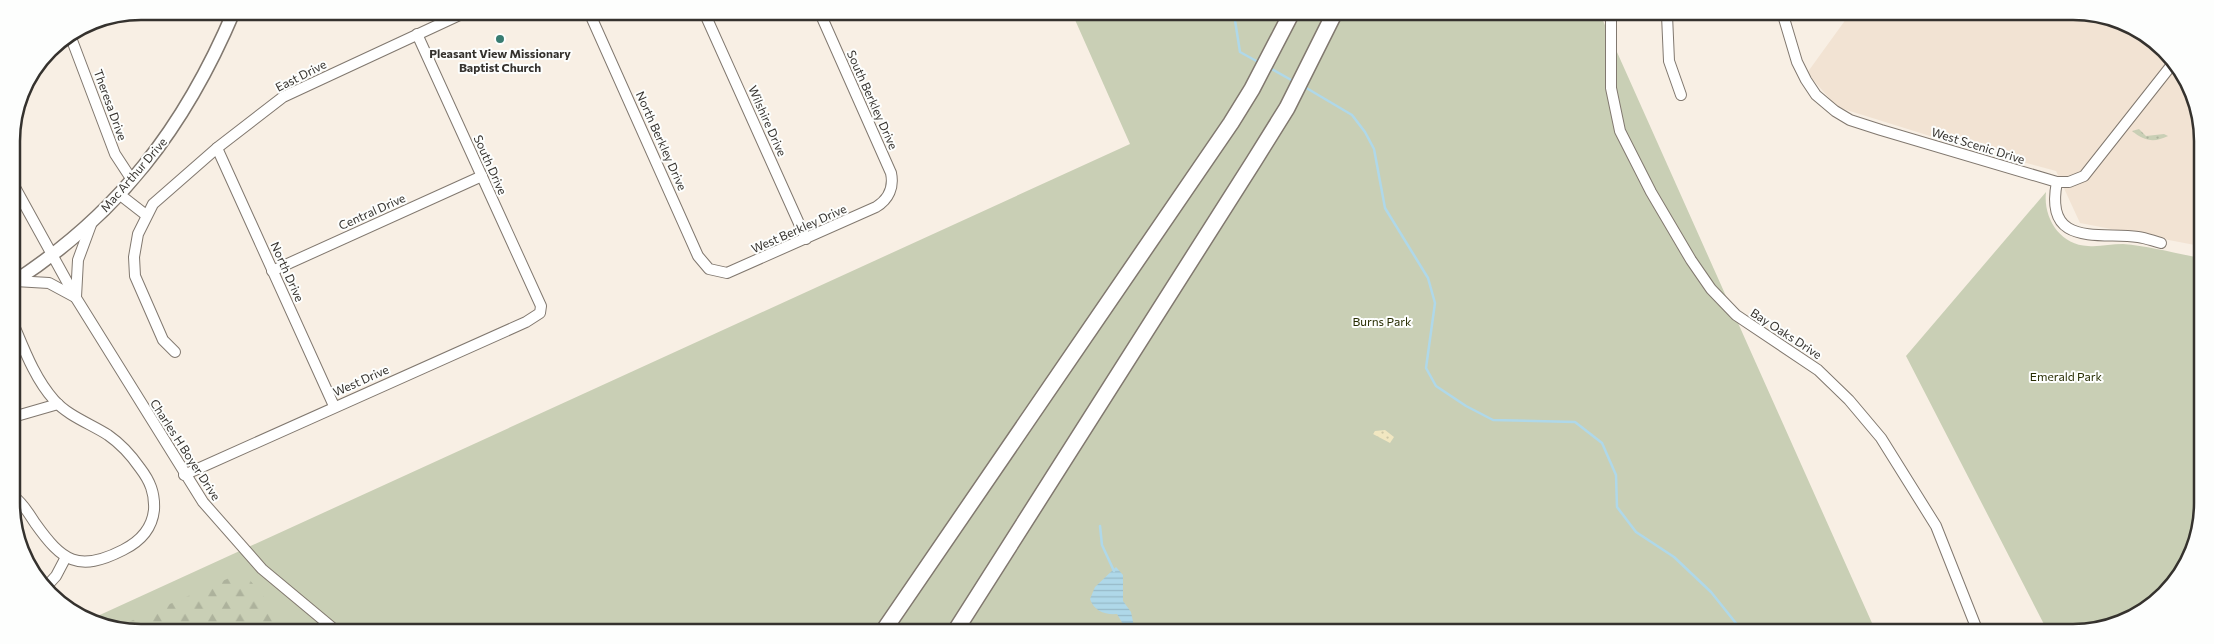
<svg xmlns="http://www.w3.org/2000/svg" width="2214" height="644" font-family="Commissioner,sans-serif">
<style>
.built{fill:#f2e3d3}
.green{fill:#c9cfb5}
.forest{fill:url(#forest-firs)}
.sand{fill:url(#sand-dots)}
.garden{fill:url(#garden-dots)}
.water{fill:url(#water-rules)}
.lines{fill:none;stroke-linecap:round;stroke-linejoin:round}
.stream{stroke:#afd8e9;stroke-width:2.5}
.minor-casing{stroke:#81786f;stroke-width:12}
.major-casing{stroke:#81786f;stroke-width:15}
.highway-casing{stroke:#81786f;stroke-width:18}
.minor{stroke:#fff;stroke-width:10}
.major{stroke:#fff;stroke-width:12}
.highway{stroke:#fff;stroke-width:15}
.poi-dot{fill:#387c71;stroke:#fdfefd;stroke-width:2}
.labels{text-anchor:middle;stroke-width:4;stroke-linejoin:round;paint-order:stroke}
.poi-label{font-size:12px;font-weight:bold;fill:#35322e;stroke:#fdfefd}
.street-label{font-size:12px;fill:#35322e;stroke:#fdfefd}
.park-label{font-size:12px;fill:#272d02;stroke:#fdfefd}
.rim{fill:none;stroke:#35322e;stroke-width:2.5}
</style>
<defs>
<pattern id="forest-firs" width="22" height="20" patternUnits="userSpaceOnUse" patternTransform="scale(1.25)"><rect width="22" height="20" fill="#c9cfb5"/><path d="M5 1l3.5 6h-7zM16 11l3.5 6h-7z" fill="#adb29c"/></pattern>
<pattern id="sand-dots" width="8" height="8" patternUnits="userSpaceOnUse" patternTransform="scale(1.25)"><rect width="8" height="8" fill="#f1e7c1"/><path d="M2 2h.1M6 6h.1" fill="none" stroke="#cfc7a6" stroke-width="1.8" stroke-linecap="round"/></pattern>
<pattern id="garden-dots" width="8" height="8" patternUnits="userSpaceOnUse" patternTransform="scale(1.25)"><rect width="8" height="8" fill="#c9cfb5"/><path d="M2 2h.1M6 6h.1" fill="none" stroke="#adb29c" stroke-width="1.8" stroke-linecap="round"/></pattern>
<pattern id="water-rules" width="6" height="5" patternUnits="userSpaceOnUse" patternTransform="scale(1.25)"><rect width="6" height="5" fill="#afd8e9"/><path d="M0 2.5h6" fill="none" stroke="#97bac8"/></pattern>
</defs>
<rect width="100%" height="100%" fill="#f8efe4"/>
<path class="built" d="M1849,15L2106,16L2170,55L2200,116V246L2080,223L2056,171L1959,145L1837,107L1807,73Z"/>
<g class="green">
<path d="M1072,13L1600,14L1876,632L108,628L91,619L1130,144Z"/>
<path d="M2046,192C2043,218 2060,245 2088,246C2100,247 2111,244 2123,244C2148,246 2175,253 2200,258L2198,536L2181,575L2152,606L2081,632H2048L1906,356Z"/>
</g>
<path class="forest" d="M243,572L291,629L115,628Z"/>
<path class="sand" d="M1385,430L1394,437L1390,443L1373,434L1375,431Z"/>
<path class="garden" d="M2139,129L2146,136L2164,134L2168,136C2154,143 2144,141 2132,131Z"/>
<path class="water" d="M1116,567L1123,575V601L1131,612L1135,631H1127L1117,614C1105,615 1094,611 1090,599L1095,587Z"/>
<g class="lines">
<g class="stream">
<path d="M1234,14L1240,52L1260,63"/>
<path d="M1270,68L1293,81"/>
<path d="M1303,86L1352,115L1365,132L1374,149L1385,208L1428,278L1435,303L1426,368L1436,386L1466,406L1493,420L1575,422L1602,443L1616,475L1617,507L1636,532L1674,557L1711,592L1743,632"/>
<path d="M1100,526L1102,545L1114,571"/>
</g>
<defs>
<g id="minor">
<path d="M589,12L698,256L709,269L727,273L876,207C889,199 894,187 891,173L820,13"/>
<path d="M704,12L806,239"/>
<path d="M1611,15V88L1620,131L1651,192L1691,260L1711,289L1736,315L1818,370L1849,400L1881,438L1936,526L1978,632"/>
<path d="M1667,15L1669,61L1681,95"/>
<path d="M1783,15L1797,62L1806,80L1816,95L1835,111L1850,120L1881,130L2057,182H2069L2084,176L2174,62"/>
<path d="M70,35L115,154L132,180"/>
<path d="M217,148L334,406"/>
<path d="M12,182L76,298L203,502L262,569L334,629"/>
<path d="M2057,182C2044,247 2097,232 2138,237C2146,238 2153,241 2161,243"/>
<path d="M119,194L146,215"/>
<path d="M272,271L482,176"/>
<path d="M15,281L49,283L75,297"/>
<path d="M76,297L78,260L92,222"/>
<path d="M13,323C24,349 35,379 54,400C68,416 91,424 108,435C121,444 131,455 140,468C150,481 155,493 154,510C152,529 139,542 123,550C78,573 62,561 35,523C29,514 23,503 14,497"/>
<path d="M175,352L163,340L135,276L134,257L138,234L153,204L217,148L283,97L466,12"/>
<path d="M13,417L58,404"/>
<path d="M184,475L526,322L540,313L541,306L417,34"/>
<path d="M45,588L56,576L66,557"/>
</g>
<path id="major" d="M12,283C119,214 185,127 234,11"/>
<g id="highway">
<path d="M884,630L1231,123L1252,89L1291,14"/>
<path d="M956,630L1254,161L1287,108L1334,14"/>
</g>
</defs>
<use href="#minor" class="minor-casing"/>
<use href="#major" class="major-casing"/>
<use href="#highway" class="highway-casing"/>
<use href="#minor" class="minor"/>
<use href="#major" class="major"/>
<use href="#highway" class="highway"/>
</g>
<circle class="poi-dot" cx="500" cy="39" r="5"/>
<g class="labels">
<g class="poi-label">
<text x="500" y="58">Pleasant View Missionary<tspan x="500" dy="14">Baptist Church</tspan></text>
</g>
<g class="street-label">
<text transform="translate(301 76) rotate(-27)" y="4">East Drive</text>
<text transform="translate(872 100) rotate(66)" y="4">South Berkley Drive</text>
<text transform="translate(110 105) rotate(70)" y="4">Theresa Drive</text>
<text transform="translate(767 121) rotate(66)" y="4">Wilshire Drive</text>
<text transform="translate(661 141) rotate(66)" y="4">North Berkley Drive</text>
<text transform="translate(1978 146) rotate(17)" y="4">West Scenic Drive</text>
<text transform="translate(490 165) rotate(66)" y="4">South Drive</text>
<text transform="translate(134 175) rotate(-49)" y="4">Mac Arthur Drive</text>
<text transform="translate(372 212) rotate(-24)" y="4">Central Drive</text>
<text transform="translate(799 229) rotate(-24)" y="4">West Berkley Drive</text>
<text transform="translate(287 272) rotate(66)" y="4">North Drive</text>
<text transform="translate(1786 334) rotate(33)" y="4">Bay Oaks Drive</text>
<text transform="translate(361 381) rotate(-24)" y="4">West Drive</text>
<text transform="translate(185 450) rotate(57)" y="4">Charles H Boyer Drive</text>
</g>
<g class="park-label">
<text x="1382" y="326">Burns Park</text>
<text x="2066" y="381">Emerald Park</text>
</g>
</g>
<path d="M0 0H2214V644H0ZM141 20H2073A121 121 0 0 1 2194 141V503A121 121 0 0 1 2073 624H141A121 121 0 0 1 20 503V141A121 121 0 0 1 141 20Z" fill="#fdfefd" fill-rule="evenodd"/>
<path class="rim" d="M141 20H2073A121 121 0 0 1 2194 141V503A121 121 0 0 1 2073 624H141A121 121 0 0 1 20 503V141A121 121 0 0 1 141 20Z"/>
</svg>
